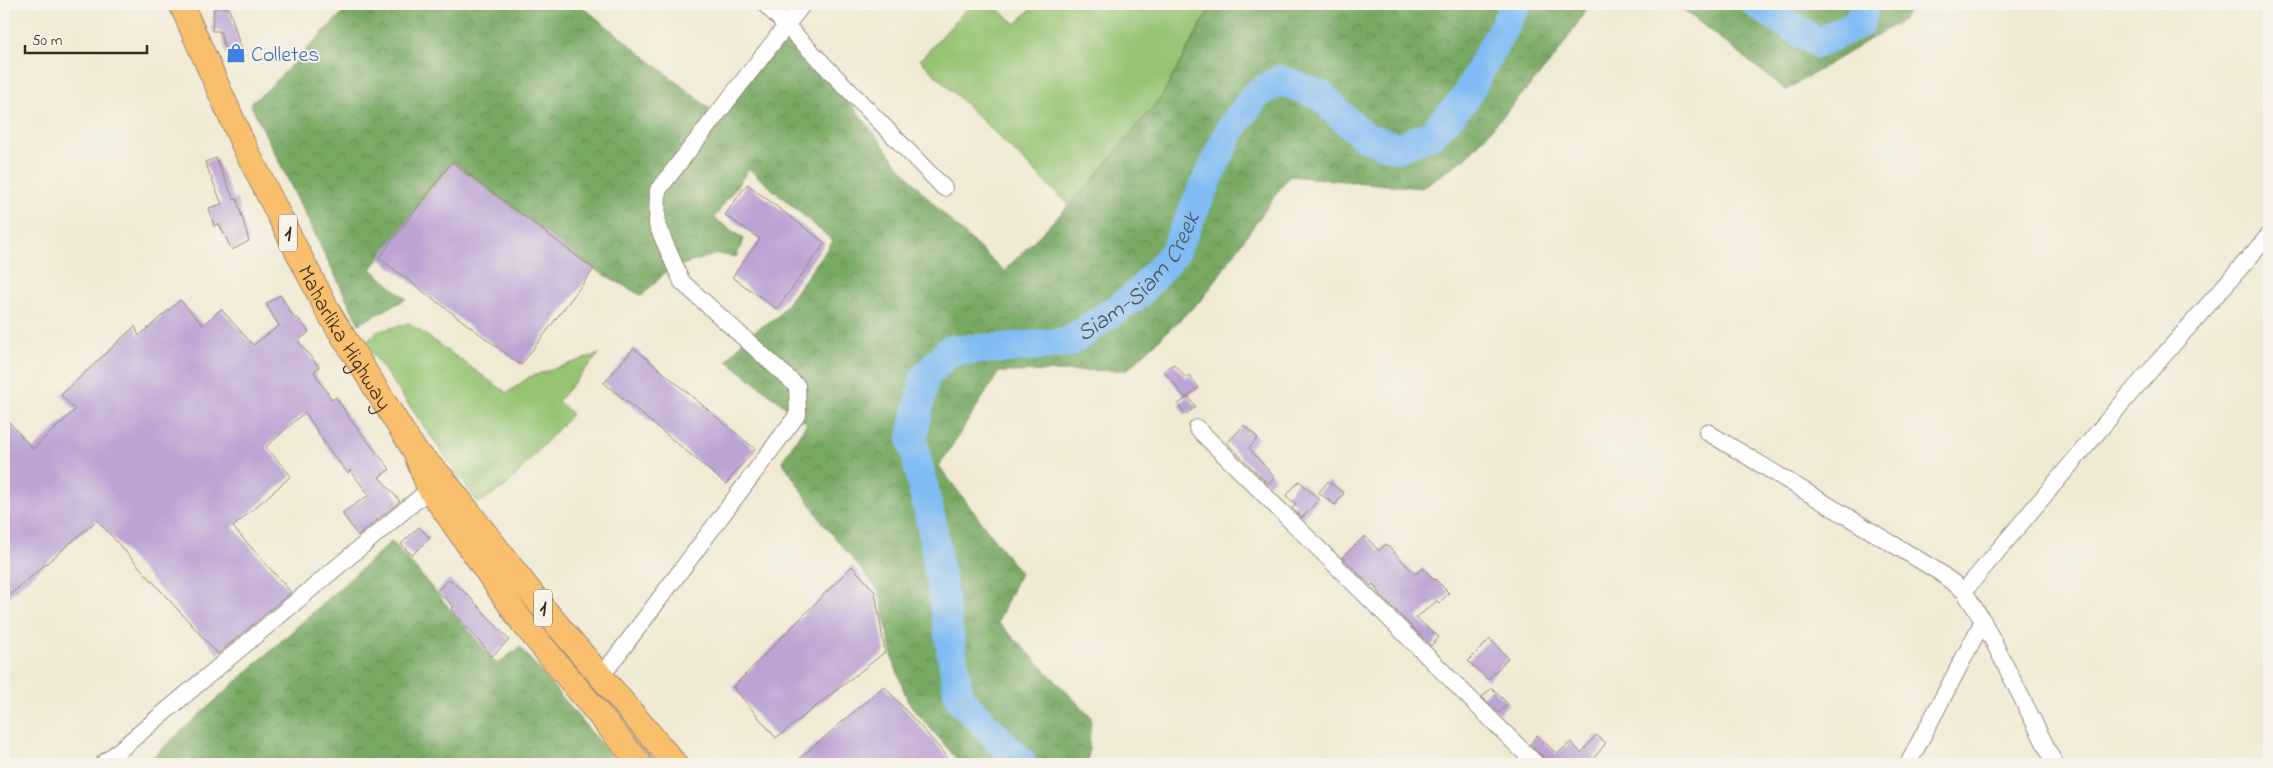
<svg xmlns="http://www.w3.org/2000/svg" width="2273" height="768" font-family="'Indie Flower',sans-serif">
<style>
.green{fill:#95c372;stroke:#687648}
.forest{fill:url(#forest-crowns);stroke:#5a6a41}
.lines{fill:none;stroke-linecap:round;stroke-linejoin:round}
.river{stroke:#80bcf3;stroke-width:30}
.building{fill:#bba4d4}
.minor-casing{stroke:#968a79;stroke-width:18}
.highway-casing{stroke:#968a79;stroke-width:26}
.minor{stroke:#fff;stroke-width:16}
.highway{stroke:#f9bf6d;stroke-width:24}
.labels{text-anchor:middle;stroke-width:4;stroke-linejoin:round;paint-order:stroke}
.shield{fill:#f7f3e8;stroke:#73665b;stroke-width:1}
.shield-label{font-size:21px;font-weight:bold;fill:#3b2a1e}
.shop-label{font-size:22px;fill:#366cbe;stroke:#f7f3e8;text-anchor:start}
.street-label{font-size:22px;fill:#3b2a1e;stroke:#f7f3e8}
.water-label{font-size:24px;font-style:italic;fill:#50565e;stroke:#f7f3e8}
</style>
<defs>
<pattern id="forest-crowns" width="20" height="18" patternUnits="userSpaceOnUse" patternTransform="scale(1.25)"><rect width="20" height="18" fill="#78a964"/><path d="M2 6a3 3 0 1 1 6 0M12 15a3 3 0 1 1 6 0" fill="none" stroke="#648a52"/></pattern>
</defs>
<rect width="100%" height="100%" fill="#f7f3e8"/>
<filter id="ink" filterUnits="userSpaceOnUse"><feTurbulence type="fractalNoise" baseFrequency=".02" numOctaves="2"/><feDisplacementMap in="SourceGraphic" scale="10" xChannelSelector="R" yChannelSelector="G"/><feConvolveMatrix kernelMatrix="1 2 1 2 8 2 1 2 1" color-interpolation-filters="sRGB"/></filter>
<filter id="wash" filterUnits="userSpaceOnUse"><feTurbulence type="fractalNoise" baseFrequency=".0096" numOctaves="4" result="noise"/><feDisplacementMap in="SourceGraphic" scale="20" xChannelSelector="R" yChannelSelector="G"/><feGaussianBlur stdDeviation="1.12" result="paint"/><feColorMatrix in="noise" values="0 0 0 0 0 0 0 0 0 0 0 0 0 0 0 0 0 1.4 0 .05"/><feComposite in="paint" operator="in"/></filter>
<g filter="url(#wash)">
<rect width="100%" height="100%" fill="#f0ead4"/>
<g class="green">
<path d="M971,4H992L1016,24L1035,4H1199L1208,11L1163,94L1088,186L1068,204L920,60Z"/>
<path d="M409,323L507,393L529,377L599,354L558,401L572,414L506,486L478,503L365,343L376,332Z"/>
</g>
<g class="forest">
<path d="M351,4H579L719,116L783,35C838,77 865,126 909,177C938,211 972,241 1004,271L1088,186L1163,94L1213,4H1590L1556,56L1467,157L1421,188L1289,176L1203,298L1127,370L999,372L939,466L1020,573L998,622L1091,717L1088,764H961L908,702L893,660L879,591L823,523L782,461L807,423L727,361L746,337L778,316L833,241L749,169L714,218L744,239L736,257L717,254L669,269L642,296L594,269L452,162L371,269L406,299L359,324L250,103L264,93Z"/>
<path d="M1676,4H1914L1904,19L1786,90Z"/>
<path d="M392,541L497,664L520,647L618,764H145Z"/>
</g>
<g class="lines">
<g class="river">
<path d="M1756,4L1818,43L1860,23L1865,4"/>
<path id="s1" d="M1022,764L959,698L932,526L912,438L925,377L950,350L1006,348L1069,342L1137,295L1174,253L1230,130L1256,95L1280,80L1322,96L1338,113L1365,137L1398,148L1432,134L1464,100L1516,4"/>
</g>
</g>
<g id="blocks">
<g class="building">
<path d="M214,7L229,8L244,59L229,63L220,31H212Z"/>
<path d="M216,158L234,200L237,199L249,241L232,250L219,224L214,226L209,208L222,204L205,162Z"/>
<path d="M452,162L594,269L521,365L379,258Z"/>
<path d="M747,184L825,243L777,309L732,277L760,239L725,215Z"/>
<path d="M280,295L295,319L297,317L309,332L298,341L319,367L314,372L332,400L336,397L350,419L390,469L379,477L400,501L358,536L342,513L369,495L350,470L348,473L329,450L305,412L266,447L291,476L233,527L291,592L218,654L97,520L4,600V416L33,449L75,410L61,395L135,326L139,336L180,300L203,325L221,309L253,345L279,326L266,304Z"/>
<path d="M634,348L755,449L726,484L604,383Z"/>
<path d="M1174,364L1186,378L1189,375L1199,388L1185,398L1164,371Z"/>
<path d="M1188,397L1196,407L1185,415L1178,404Z"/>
<path d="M1244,425L1258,438L1249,448L1275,478L1268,484L1227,443Z"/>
<path d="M1299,481L1319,499L1302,518L1292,508L1296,504L1286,496Z"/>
<path d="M1328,481L1344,493L1335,505L1319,493Z"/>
<path d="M419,527L430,538L412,555L401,544Z"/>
<path d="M1365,536L1379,551L1386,544L1415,574L1423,568L1434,580L1435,579L1449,593L1439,603L1437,601L1416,618L1439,637L1431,646L1384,599L1373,584L1371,586L1342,557Z"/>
<path d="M852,566L875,592L885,652L776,738L733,687Z"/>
<path d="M449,579L468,595L509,640L492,656L451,609L454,607L437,591Z"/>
<path d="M1490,639L1508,658L1488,680L1468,661Z"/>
<path d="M884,686L954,764H793Z"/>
<path d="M1492,688L1508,704L1499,713L1482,697Z"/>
<path d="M1537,735L1557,754L1571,742L1581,753L1596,735L1606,743L1590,763L1591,764H1546L1543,757L1530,744Z"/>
</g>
</g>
</g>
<g filter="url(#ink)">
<use href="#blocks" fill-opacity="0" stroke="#968a79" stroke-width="1"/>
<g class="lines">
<defs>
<g id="minor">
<path d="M765,4L944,188"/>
<path d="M1197,428L1536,764"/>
<path d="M1707,432L1939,572L1964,591L1983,621L2055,764"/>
<path d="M1964,591L2129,395L2269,235"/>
<path d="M601,677L798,414L797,386L682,282L657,225L658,190L803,4"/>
<path d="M103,764L437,483"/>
<path d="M1908,764L1983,621"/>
</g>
<g id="highway">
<path id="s2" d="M181,4L244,146L295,247L330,315L401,429L415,451L443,479L543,608L675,764"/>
<path d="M417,457L429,488L522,622L640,764"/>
</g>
</defs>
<use href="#minor" class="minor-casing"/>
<use href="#highway" class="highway-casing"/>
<use href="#minor" class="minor"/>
<use href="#highway" class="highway"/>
</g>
</g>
<defs>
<symbol id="shop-bare" viewBox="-9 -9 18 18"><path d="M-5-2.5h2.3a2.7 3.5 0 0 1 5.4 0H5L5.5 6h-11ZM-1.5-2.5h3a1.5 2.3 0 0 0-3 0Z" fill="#3f7fe0" stroke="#f7f3e8" stroke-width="2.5" paint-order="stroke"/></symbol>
</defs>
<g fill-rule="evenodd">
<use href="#shop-bare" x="222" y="39" width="28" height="28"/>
</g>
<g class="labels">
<g class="shield">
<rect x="279" y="214.5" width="18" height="37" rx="4"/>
<rect x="534" y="589.5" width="18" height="37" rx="4"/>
</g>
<g class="shield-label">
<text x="288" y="240">1</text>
<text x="543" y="615">1</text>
</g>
<g class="shop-label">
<text x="251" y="61">Colletes</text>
</g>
<g class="street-label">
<text dy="8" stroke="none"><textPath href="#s2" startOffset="372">Maharlika Highway</textPath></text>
</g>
<g class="water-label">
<text dy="8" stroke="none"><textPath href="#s1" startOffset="671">Siam-Siam Creek</textPath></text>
</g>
</g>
<rect width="2273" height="768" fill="none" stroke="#f7f3e8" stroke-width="20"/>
<path d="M25 45v8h122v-8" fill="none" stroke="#3b2a1e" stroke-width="2.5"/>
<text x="32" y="45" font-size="15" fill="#3b2a1e" stroke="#f7f3e8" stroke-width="4" paint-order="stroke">50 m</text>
</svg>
